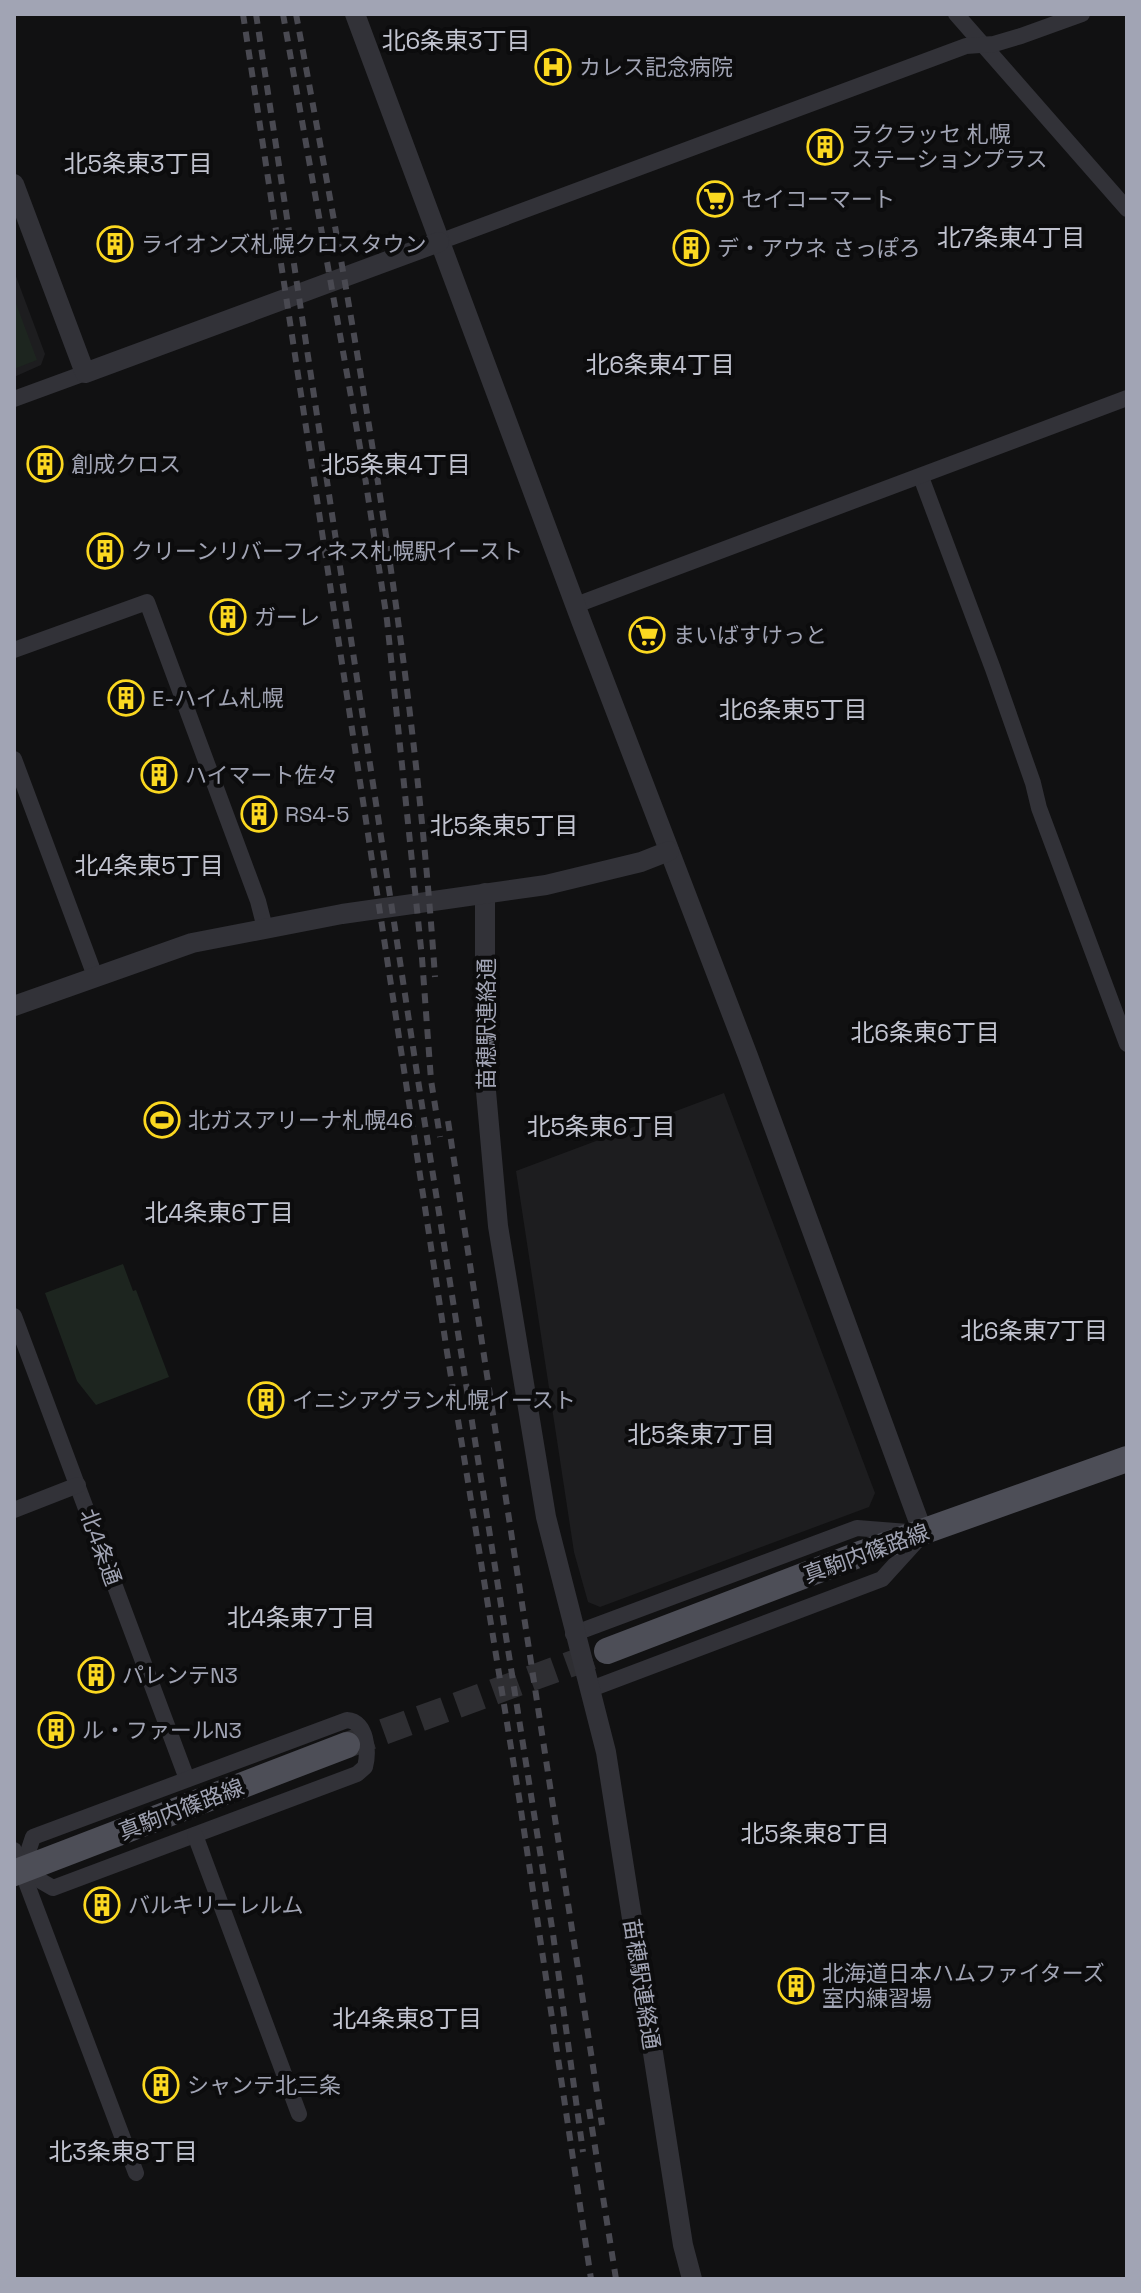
<svg xmlns="http://www.w3.org/2000/svg" width="1141" height="2293" font-family="'Space Grotesk','Noto Sans JP',sans-serif">
<style>
.built{fill:#1d1d1f}
.green{fill:#1d251f}
.lines{fill:none;stroke-linecap:round;stroke-linejoin:round}
.primary-tunnel{stroke:#2e2e32;stroke-width:26;stroke-dasharray:26 13;stroke-linecap:butt}
.minor{stroke:#323238;stroke-width:16}
.tertiary{stroke:#323238;stroke-width:20}
.primary{stroke:#4d4e57;stroke-width:26}
.rail{stroke:#494951;stroke-width:6;stroke-dasharray:10 8;stroke-linecap:butt}
.labels{text-anchor:middle;stroke-width:8;stroke-linejoin:round;paint-order:stroke}
.poi-label{font-size:22px;fill:#a1a4b4;stroke:#0c0c0d;text-anchor:start}
.street-label{font-size:22px;fill:#a1a4b4;stroke:#0c0c0d}
.neighbourhood-label{font-size:24px;fill:#c2c4d0;stroke:#0c0c0d}
</style>
<rect width="100%" height="100%" fill="#111112"/>
<g class="built">
<path d="M14,271L45,354L41,365L14,377Z"/>
<path d="M724,1093L875,1493L869,1507L600,1607L588,1602L574,1552L516,1171Z"/>
</g>
<g class="green">
<path d="M14,298L37,360L14,369Z"/>
<path d="M123,1264L133,1291L136,1290L169,1377L96,1405L77,1381L45,1293Z"/>
</g>
<g class="lines">
<path class="primary-tunnel" d="M347,1745L604,1652"/>
<g class="minor">
<path d="M956,14L1127,209"/>
<path d="M439,242L966,46L994,44L1021,36L1082,14"/>
<path d="M14,399L85,373"/>
<path d="M921,477L993,669L1033,783L1039,808L1127,1044"/>
<path d="M576,605L1127,398"/>
<path d="M14,650L147,602L258,901L265,928"/>
<path d="M14,759L95,976"/>
<path d="M14,1316L187,1779"/>
<path d="M14,1510L78,1485"/>
<path d="M573,1634L857,1528L908,1532"/>
<path d="M591,1689L882,1579L922,1535"/>
<path d="M347,1720C367,1721 369,1752 365,1767L357,1774L53,1888L22,1870L33,1837Z"/>
<path d="M195,1835L299,2114"/>
<path d="M14,1850L136,2173"/>
</g>
<g class="tertiary">
<path d="M355,14L582,623L748,1056L923,1533"/>
<path d="M14,184L85,373L439,242"/>
<path d="M485,893V1080L498,1226L546,1517L606,1752L683,2245L692,2279"/>
<path d="M14,1006L192,943L342,914L546,885L641,862L669,851"/>
</g>
<g class="primary">
<path d="M607,1651L863,1553L1127,1459"/>
<path d="M14,1873L347,1745"/>
</g>
<g class="rail">
<path d="M243,14L447,1352L519,1797L591,2279"/>
<path d="M256,14L418,1080L553,1934L583,2152"/>
<path d="M283,14L363,464L387,620L422,958L431,1080L440,1137"/>
<path d="M296,14C356,334 413,653 435,977"/>
<path d="M448,1121L602,2125"/>
<path d="M589,2109L616,2279"/>
</g>
</g>
<defs>
<symbol id="hospital-ring" viewBox="-11 -11 22 22"><circle r="9.5" fill="#0c0c0d" stroke="#fbd820" stroke-width="1.5"/><path d="M-5-5h3v3.5h4V-5h3V5h-3V1.5h-4V5h-3Z" fill="#fbd820"/></symbol>
<symbol id="building-ring" viewBox="-11 -11 22 22"><circle r="9.5" fill="#0c0c0d" stroke="#fbd820" stroke-width="1.5"/><path d="M-4-6H4V6H1V3H-1V6H-4ZM-2.5-4.3h1.7v1.8h-1.7ZM.8-4.3h1.7v1.8H.8ZM-2.5-1h1.7V.8h-1.7ZM.8-1h1.7V.8H.8Z" fill="#fbd820"/></symbol>
<symbol id="supermarket-ring" viewBox="-11 -11 22 22"><circle r="9.5" fill="#0c0c0d" stroke="#fbd820" stroke-width="1.5"/><path d="M-6-5.5h2.5l.6 2H6L4.5 2H-2.5L-4.4-4H-6ZM-1.5 3.2a1.3 1.3 0 1 0 .1 0ZM3 3.2a1.3 1.3 0 1 0 .1 0Z" fill="#fbd820"/></symbol>
<symbol id="stadium-ring" viewBox="-11 -11 22 22"><circle r="9.5" fill="#0c0c0d" stroke="#fbd820" stroke-width="1.5"/><path d="M0-5a6.5 5 0 1 0 0 10a6.5 5 0 1 0 0-10ZM-3.5-1.8h7v3.6h-7Z" fill="#fbd820"/></symbol>
</defs>
<g fill-rule="evenodd">
<use href="#hospital-ring" x="533" y="47" width="40" height="40"/>
<use href="#building-ring" x="805" y="127" width="40" height="40"/>
<use href="#supermarket-ring" x="695" y="179" width="40" height="40"/>
<use href="#building-ring" x="95" y="224" width="40" height="40"/>
<use href="#building-ring" x="671" y="228" width="40" height="40"/>
<use href="#building-ring" x="25" y="444" width="40" height="40"/>
<use href="#building-ring" x="85" y="531" width="40" height="40"/>
<use href="#building-ring" x="208" y="597" width="40" height="40"/>
<use href="#supermarket-ring" x="627" y="615" width="40" height="40"/>
<use href="#building-ring" x="106" y="678" width="40" height="40"/>
<use href="#building-ring" x="139" y="755" width="40" height="40"/>
<use href="#building-ring" x="239" y="794" width="40" height="40"/>
<use href="#stadium-ring" x="142" y="1100" width="40" height="40"/>
<use href="#building-ring" x="246" y="1380" width="40" height="40"/>
<use href="#building-ring" x="76" y="1655" width="40" height="40"/>
<use href="#building-ring" x="36" y="1710" width="40" height="40"/>
<use href="#building-ring" x="82" y="1885" width="40" height="40"/>
<use href="#building-ring" x="776" y="1966" width="40" height="40"/>
<use href="#building-ring" x="141" y="2065" width="40" height="40"/>
</g>
<g class="labels">
<g class="poi-label">
<text x="579" y="75">カレス記念病院</text>
<text x="851" y="142">ラクラッセ 札幌<tspan x="851" dy="25">ステーションプラス</tspan></text>
<text x="741" y="207">セイコーマート</text>
<text x="141" y="252">ライオンズ札幌クロスタウン</text>
<text x="717" y="256">デ・アウネ さっぽろ</text>
<text x="71" y="472">創成クロス</text>
<text x="131" y="559">クリーンリバーフィネス札幌駅イースト</text>
<text x="254" y="625">ガーレ</text>
<text x="673" y="643">まいばすけっと</text>
<text x="152" y="706">E-ハイム札幌</text>
<text x="185" y="783">ハイマート佐々</text>
<text x="285" y="822">RS4-5</text>
<text x="188" y="1128">北ガスアリーナ札幌46</text>
<text x="292" y="1408">イニシアグラン札幌イースト</text>
<text x="122" y="1683">パレンテN3</text>
<text x="82" y="1738">ル・ファールN3</text>
<text x="128" y="1913">バルキリーレルム</text>
<text x="822" y="1981">北海道日本ハムファイターズ<tspan x="822" dy="25">室内練習場</tspan></text>
<text x="187" y="2093">シャンテ北三条</text>
</g>
<g class="street-label">
<text transform="translate(486 1024) rotate(-90)" y="8">苗穂駅連絡通</text>
<text transform="translate(101 1547) rotate(70)" y="8">北4条通</text>
<text transform="translate(866 1553) rotate(-20)" y="8">真駒内篠路線</text>
<text transform="translate(181 1809) rotate(-21)" y="8">真駒内篠路線</text>
<text transform="translate(642 1984) rotate(81)" y="8">苗穂駅連絡通</text>
</g>
<g class="neighbourhood-label">
<text x="456" y="49">北6条東3丁目</text>
<text x="138" y="172">北5条東3丁目</text>
<text x="1011" y="246">北7条東4丁目</text>
<text x="660" y="373">北6条東4丁目</text>
<text x="396" y="473">北5条東4丁目</text>
<text x="793" y="718">北6条東5丁目</text>
<text x="504" y="834">北5条東5丁目</text>
<text x="149" y="874">北4条東5丁目</text>
<text x="925" y="1041">北6条東6丁目</text>
<text x="601" y="1135">北5条東6丁目</text>
<text x="219" y="1221">北4条東6丁目</text>
<text x="1034" y="1339">北6条東7丁目</text>
<text x="701" y="1443">北5条東7丁目</text>
<text x="301" y="1626">北4条東7丁目</text>
<text x="815" y="1842">北5条東8丁目</text>
<text x="407" y="2027">北4条東8丁目</text>
<text x="123" y="2160">北3条東8丁目</text>
</g>
</g>
<rect width="1141" height="2293" fill="none" stroke="#a1a4b4" stroke-width="32"/>
</svg>
